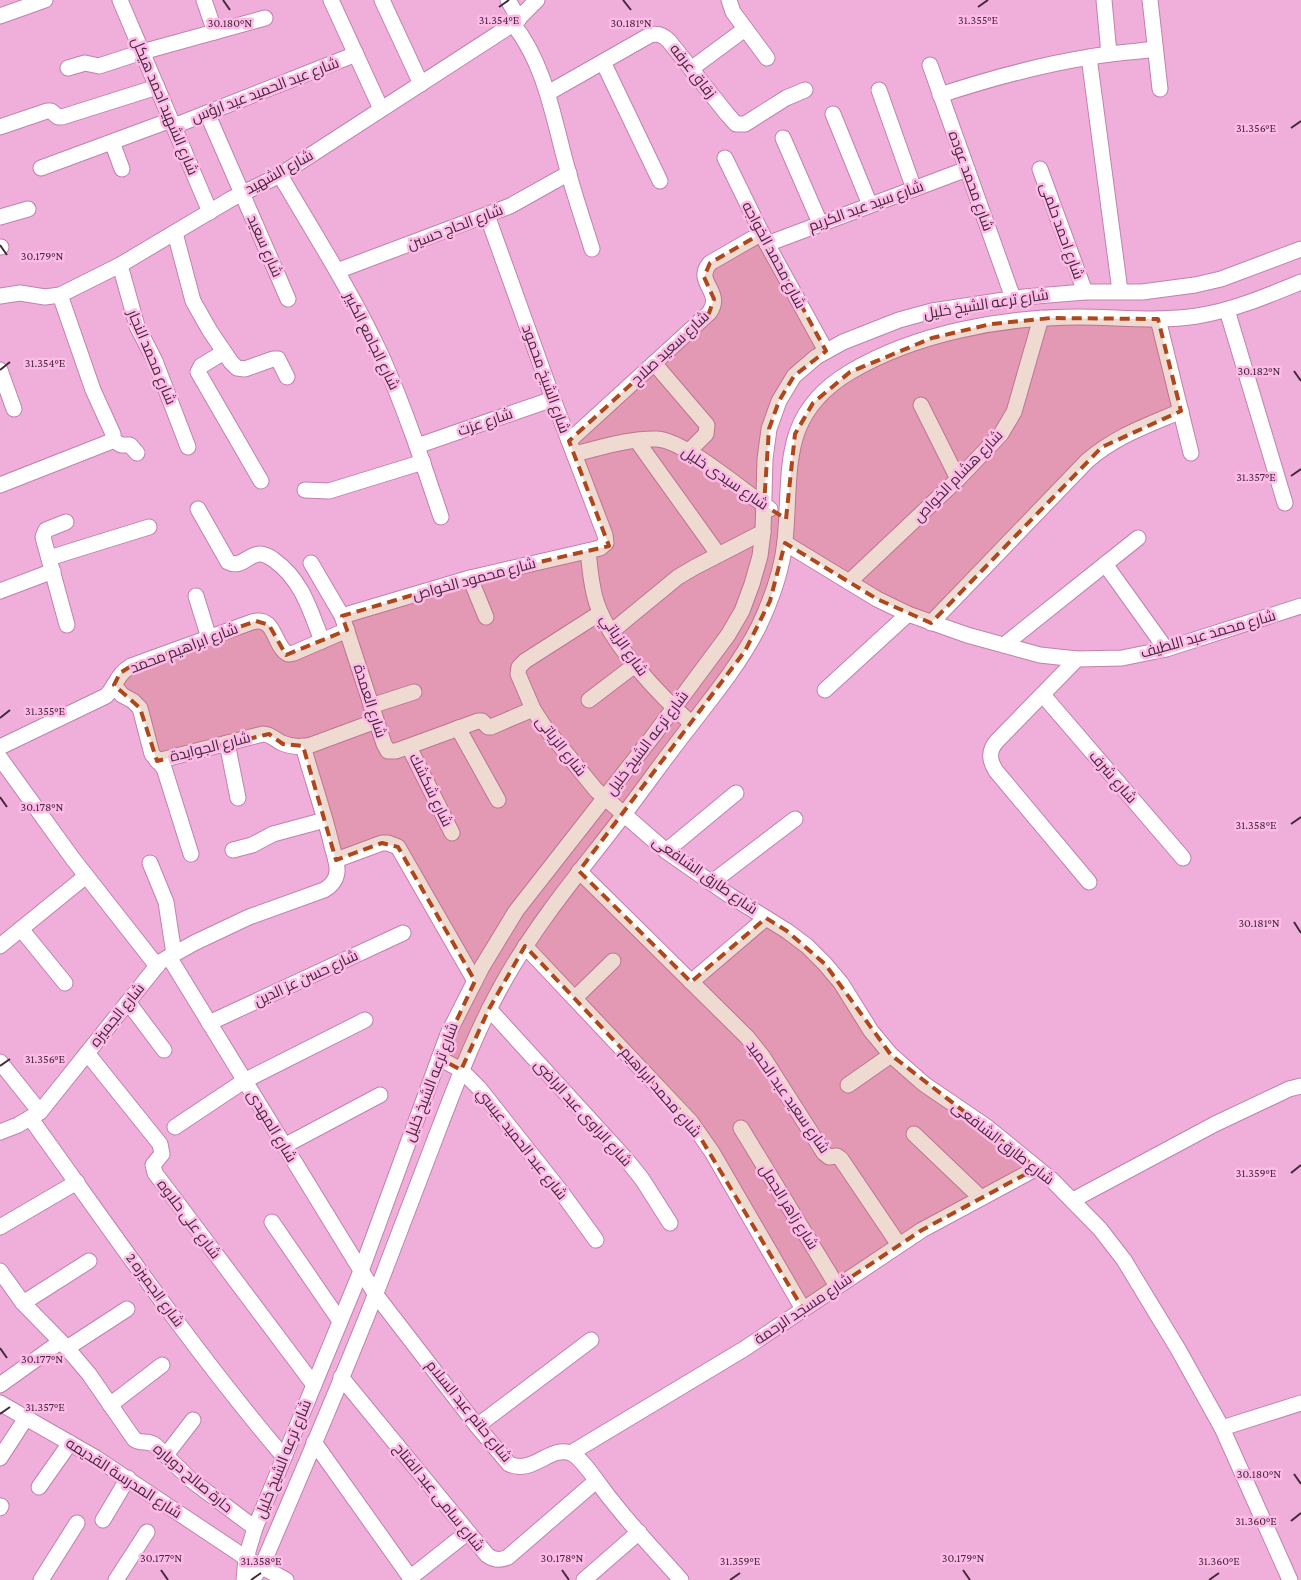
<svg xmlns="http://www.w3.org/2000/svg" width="1301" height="1580" font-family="'Crimson Pro',Cairo,serif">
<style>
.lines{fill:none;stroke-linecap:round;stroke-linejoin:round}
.minor-casing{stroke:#c182ac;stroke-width:17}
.minor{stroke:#fff;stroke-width:15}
.marked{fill:#ae481c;fill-opacity:0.2;stroke:#ae481c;stroke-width:4;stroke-dasharray:10 6;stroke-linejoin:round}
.ticks{fill:none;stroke:#43293b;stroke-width:2}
.labels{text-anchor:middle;stroke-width:5;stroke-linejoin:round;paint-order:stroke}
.street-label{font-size:15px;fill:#43293b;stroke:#febbe7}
.ticks-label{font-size:12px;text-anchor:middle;fill:#43293b;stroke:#febbe7;stroke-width:5;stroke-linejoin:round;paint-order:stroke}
</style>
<rect width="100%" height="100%" fill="#f0aeda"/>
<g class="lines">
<defs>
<g id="minor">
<path d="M120,0L210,212"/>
<path d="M204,0L215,32"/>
<path d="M331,0L381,109"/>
<path d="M382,0L421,84"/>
<path d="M508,0L519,19"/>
<path d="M729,0L733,12L767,58"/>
<path d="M1104,0L1109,54"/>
<path d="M1150,0L1160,89"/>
<path d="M0,16L45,0"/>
<path d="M513,24C546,65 554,122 568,171C575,197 584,223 592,249"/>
<path d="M1089,57L1120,291"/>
<path d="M603,62L660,181"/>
<path d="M930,65L1013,298"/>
<path d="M68,68L85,63L99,66L142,52L265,18"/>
<path d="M691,69L745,29"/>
<path d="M879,90L914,189"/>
<path d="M548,93L650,35C658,33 663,35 669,41L727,114L736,124H745L786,98L805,90"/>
<path d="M940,95C989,79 1039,65 1090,57C1112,53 1134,52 1155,49"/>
<path d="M207,113L288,299"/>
<path d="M833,114L870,205"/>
<path d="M174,126L356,54"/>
<path d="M0,127L47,111H51L58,117H62L157,87"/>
<path d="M783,138L820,223"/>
<path d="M112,142L122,169"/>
<path d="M725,158L767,244L826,351"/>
<path d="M41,168L171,120"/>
<path d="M1040,169L1085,292"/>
<path d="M280,175C315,235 353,294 382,357C405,409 423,463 441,517"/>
<path d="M0,217L28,209"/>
<path d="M175,233L193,301L210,331L231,362L237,368L245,369L273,359H278L287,377"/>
<path d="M767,244L967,169"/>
<path d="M0,247H1"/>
<path d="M120,265L137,326L155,361L188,447"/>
<path d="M337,271L510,206L569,173"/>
<path d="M60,295L93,390L113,434V440"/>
<path d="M0,296L20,293L45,297L60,295L120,265L231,199L280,175L513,24L537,0"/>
<path d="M1227,310L1285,503"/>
<path d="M1158,319L1191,453"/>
<path d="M224,352L201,366L198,372L261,481"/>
<path d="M654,363L707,425L706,434L688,452"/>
<path d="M0,370L14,409"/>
<path d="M921,405L958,479"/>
<path d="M113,440L121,445H130L137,453"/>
<path d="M569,441L709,313C725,292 693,282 710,263L762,233"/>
<path d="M637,441L718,554"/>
<path d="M417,446L553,399"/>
<path d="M574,454C600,448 630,438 657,439C686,441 744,492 770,509"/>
<path d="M0,485L107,443L113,440"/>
<path d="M305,490L329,491L423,462"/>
<path d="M198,509L228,562C241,569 248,554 260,554C265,554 270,557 274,560C302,580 310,610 322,641"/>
<path d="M66,522L46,530L43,537L67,625"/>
<path d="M785,543L877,599L908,614L967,635L1040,655L1077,659L1122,658L1166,649L1301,606"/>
<path d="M588,551C590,568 591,587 597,604C611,644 660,696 692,724"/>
<path d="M49,558L149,527"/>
<path d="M311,563L342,616L384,744L388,751H396L478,721H482L488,727H491L533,709"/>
<path d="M1105,564L1166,649"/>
<path d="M470,578L486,617"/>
<path d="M849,582L958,479L1001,434L1014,412L1041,318"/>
<path d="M0,591L53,571"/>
<path d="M196,596L209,638"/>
<path d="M600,613L525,661L519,667L518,674L533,709L544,726L596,790L666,851L729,895L787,931L807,946L825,964L841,983L871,1031L891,1055L924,1084L987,1127L1052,1180L1100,1229L1124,1260L1178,1349L1222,1428L1290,1580"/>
<path d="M342,616L470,578L600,548L606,543L605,535L553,399L487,215"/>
<path d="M931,623L1087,461C1116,436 1146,426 1181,411"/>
<path d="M611,632L678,577L695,567L763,532"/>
<path d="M1004,645L1138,538"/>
<path d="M1077,659L997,741C988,751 989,760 996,771L1089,882"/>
<path d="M114,685L122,695L133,701L140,708L152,754L164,768L191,854"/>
<path d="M825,690L908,614"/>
<path d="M1043,695L1183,858"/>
<path d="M589,700L635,665"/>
<path d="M371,706L414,692"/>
<path d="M458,728L498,800"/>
<path d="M227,743L238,798"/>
<path d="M0,747L106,696C117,685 116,675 131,666L252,622C276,615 273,646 288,654L294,653L347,630"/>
<path d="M409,747L452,833"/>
<path d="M0,758L73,859L157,966"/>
<path d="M157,761L263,734C271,734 275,740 282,743C291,747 302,747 311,745L376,721"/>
<path d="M233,850L252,845L273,834L325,820"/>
<path d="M666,851L736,793"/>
<path d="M336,860L382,843H388L398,847L475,981"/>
<path d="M150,863L166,902L174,954"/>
<path d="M579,871L747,1037L763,1057L824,1153L829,1157L837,1156L841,1159L899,1245"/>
<path d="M711,883L795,819"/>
<path d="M21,929L65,983"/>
<path d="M0,946L86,876"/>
<path d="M525,946L691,1122L712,1152L803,1309"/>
<path d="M169,957L376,1295L477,1426L509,1464C533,1475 550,1445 571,1453C583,1458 603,1491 613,1502C634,1529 658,1554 681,1580"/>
<path d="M691,982L766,918"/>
<path d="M575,998L613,961"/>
<path d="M128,1002L164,1050"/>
<path d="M489,1009L626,1159L642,1179L670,1223"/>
<path d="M209,1023L403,933"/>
<path d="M87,1053L160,1144L162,1154L153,1165L155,1173L314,1385"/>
<path d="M439,1058L461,1070L479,1088L562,1193L596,1240"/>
<path d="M0,1062L40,1112"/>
<path d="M848,1085L891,1055"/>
<path d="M31,1119C113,1233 193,1350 284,1457"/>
<path d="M175,1127L244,1081L365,1020"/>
<path d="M741,1128L837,1286"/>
<path d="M0,1132L18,1125L40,1112L160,962L194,943L249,917L324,890C331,886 336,881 337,872C338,863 333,852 331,842C323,810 312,778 303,746"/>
<path d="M914,1134L981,1198"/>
<path d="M284,1146L380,1095"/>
<path d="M1073,1200L1215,1124L1289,1089L1301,1086"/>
<path d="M272,1222L340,1321"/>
<path d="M0,1227L77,1182"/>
<path d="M0,1271L23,1303L67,1348L89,1374L134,1439C141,1445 147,1439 155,1445L191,1480L255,1528"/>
<path d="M23,1303L89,1261"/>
<path d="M67,1348L127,1309"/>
<path d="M341,1377L487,1555C494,1560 500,1561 508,1557L596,1481"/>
<path d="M0,1385L60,1342"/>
<path d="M0,1403L96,1458L246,1558L286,1580"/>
<path d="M110,1405L162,1365"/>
<path d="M477,1426L591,1340"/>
<path d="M1222,1428L1301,1403"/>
<path d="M314,1442L412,1580"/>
<path d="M571,1453L744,1349L922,1230L1037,1168"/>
<path d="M166,1455L193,1420"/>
<path d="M0,1458L26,1418"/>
<path d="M39,1487L70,1443"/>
<path d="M0,1508L1,1506"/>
<path d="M103,1520L128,1478"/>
<path d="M410,1578L468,1532"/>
<path d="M41,1580L77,1523"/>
<path d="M116,1580L147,1532"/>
<path d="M244,1580L246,1558L255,1528L361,1271L448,1034L482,967L516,911L653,736L728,635L742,611L752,584L760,556L763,532L765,459L769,429L779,401L794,376L816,357L843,342L899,320L932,311L1024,297L1085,292H1142L1195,285L1221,279L1301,249"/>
<path d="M252,1580L262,1566C305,1465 349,1365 388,1262C405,1217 423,1171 440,1126C460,1074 479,1024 507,976C541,917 584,867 625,813C647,784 668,754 691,725C715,694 740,663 758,628C771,601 782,571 785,541C792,470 778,415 850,372C916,333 1003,317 1079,317C1118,317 1158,322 1197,316C1234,310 1267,296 1301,282"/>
<path d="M584,1580L639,1532"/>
</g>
</defs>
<use href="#minor" class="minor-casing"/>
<use href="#minor" class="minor"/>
</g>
<path class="marked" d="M762,233L826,351L794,376L779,401L769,429L764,505L786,519L795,434L813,403L850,372L932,338L991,324L1051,318L1158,319L1181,411L1102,447L931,623L877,599L785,543L770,601L745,651L579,871L691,982L766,918L787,931L825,964L891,1055L1037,1168L922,1230L803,1309L691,1122L525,946L489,1009L461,1070L439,1058L475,981L398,847L382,843L336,860L303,746L283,744L269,734L157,761L140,708L114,685L120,673L131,666L256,621L269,625L286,655L347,630L342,616L470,578L609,546L569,441L709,313L714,299L704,277L710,263Z"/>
<path class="ticks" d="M223,0L230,10M623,0L631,10M499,7L509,0M978,7L988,0M1291,128L1301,121M0,245L7,255M0,370L10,362M1294,371L1301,381M1291,476L1301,469M0,718L10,710M0,797L7,807M1291,824L1301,817M1294,922L1301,933M0,1066L10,1059M1291,1173L1301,1165M0,1348L7,1358M0,1414L10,1407M1294,1474L1301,1484M1291,1521L1301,1513M161,1570L168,1580M562,1570L569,1580M963,1570L970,1580M251,1580L261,1573M730,1580L740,1573M1209,1580L1219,1573"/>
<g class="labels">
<g class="street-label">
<text transform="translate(693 71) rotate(52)" y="5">زقاق عرفه</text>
<text transform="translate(265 90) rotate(-21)" y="5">شارع عبد الحميد عيد ارؤس</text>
<text transform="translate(165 106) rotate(67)" y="5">شارع الشهيد احمد هيكل</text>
<text transform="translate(279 172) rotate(-29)" y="5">شارع الشهيد</text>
<text transform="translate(971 181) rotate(70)" y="5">شارع محمد عوده</text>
<text transform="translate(866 206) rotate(-20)" y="5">شارع سيد عبد الكريم</text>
<text transform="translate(455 227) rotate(-21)" y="5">شارع الحاج حسين</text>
<text transform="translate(1062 231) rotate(70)" y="5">شارع احمد حلمى</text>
<text transform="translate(265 246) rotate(66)" y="5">شارع سعيد</text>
<text transform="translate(774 255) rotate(62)" y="5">شارع محمد الخواجه</text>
<text transform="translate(986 304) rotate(-9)" y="5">شارع ترعه الشيخ خليل</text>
<text transform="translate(372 341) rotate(64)" y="5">شارع الجامع الكبير</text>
<text transform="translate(670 348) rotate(-43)" y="5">شارع سعيد صلاح</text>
<text transform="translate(152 357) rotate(67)" y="5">شارع محمد النجار</text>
<text transform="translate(546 379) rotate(70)" y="5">شارع الشيخ محمود</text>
<text transform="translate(485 422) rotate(-19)" y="5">شارع عزت</text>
<text transform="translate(958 476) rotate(-46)" y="5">شارع هشام الخواص</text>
<text transform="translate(725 478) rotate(34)" y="5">شارع سيدى خليل</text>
<text transform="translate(474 579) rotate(-15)" y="5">شارع محمود الخواص</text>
<text transform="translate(1208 634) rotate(-16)" y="5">شارع محمد عبد اللطيف</text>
<text transform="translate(624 645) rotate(55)" y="5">شارع الزياتي</text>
<text transform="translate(184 648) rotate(-21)" y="5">شارع ابراهيم محمد</text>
<text transform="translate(370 701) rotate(72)" y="5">شارع العمدة</text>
<text transform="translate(647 743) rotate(-53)" y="5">شارع ترعه الشيخ خليل</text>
<text transform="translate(561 746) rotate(52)" y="5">شارع الزياتى</text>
<text transform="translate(210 747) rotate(-14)" y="5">شارع الجوايدة</text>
<text transform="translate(1113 777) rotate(49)" y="5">شارع شرف</text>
<text transform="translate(431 790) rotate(64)" y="5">شارع شكشك</text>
<text transform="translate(705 875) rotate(35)" y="5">شارع طارق الشافعى</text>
<text transform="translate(306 978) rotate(-25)" y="5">شارع حسن عز الدين</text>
<text transform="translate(117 1015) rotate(-51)" y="5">شارع الجميزه</text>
<text transform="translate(431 1082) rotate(-69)" y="5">شارع ترعه الشيخ خليل</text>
<text transform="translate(661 1092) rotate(49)" y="5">شارع محمد ابراهيم</text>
<text transform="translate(788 1097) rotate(55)" y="5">شارع سعيد عبد الحميد</text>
<text transform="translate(583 1113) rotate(48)" y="5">شارع الراوى عبد الراضى</text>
<text transform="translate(272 1126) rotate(59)" y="5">شارع المهدى</text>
<text transform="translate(1003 1143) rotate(38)" y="5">شارع طارق الشافعى</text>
<text transform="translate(522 1144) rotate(52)" y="5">شارع عبد الحميد عيسي</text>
<text transform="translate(789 1207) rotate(58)" y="5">شارع زاهر الجمل</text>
<text transform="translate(189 1219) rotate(53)" y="5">شارع على حلاوه</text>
<text transform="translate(155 1290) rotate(54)" y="5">شارع الجميزه 2</text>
<text transform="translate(803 1309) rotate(-34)" y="5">شارع مسجد الرحمة</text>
<text transform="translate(469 1411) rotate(51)" y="5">شارع حاتم عبد السلام</text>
<text transform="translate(283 1459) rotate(-68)" y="5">شارع ترعه الشيخ خليل</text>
<text transform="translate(124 1478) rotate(33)" y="5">شارع المدرسة القديمه</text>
<text transform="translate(193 1478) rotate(40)" y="5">حارة صالح دوباره</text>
<text transform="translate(439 1497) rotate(51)" y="5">شارع سامى عبد الفتاح</text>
</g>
</g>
<g class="ticks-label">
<text x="499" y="24">31.354°E</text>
<text x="978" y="24">31.355°E</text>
<text x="230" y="27">30.180°N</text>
<text x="631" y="27">30.181°N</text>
<text x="1256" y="132">31.356°E</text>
<text x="42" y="260">30.179°N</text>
<text x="45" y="367">31.354°E</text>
<text x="1259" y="375">30.182°N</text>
<text x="1256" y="481">31.357°E</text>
<text x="45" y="715">31.355°E</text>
<text x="42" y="811">30.178°N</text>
<text x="1256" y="829">31.358°E</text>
<text x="1259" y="927">30.181°N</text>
<text x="45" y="1063">31.356°E</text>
<text x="1256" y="1177">31.359°E</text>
<text x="42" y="1363">30.177°N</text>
<text x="45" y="1411">31.357°E</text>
<text x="1259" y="1478">30.180°N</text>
<text x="1256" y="1525">31.360°E</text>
<text x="161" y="1562">30.177°N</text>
<text x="562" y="1562">30.178°N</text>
<text x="963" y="1562">30.179°N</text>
<text x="261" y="1565">31.358°E</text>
<text x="740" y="1565">31.359°E</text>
<text x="1219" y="1565">31.360°E</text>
</g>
</svg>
